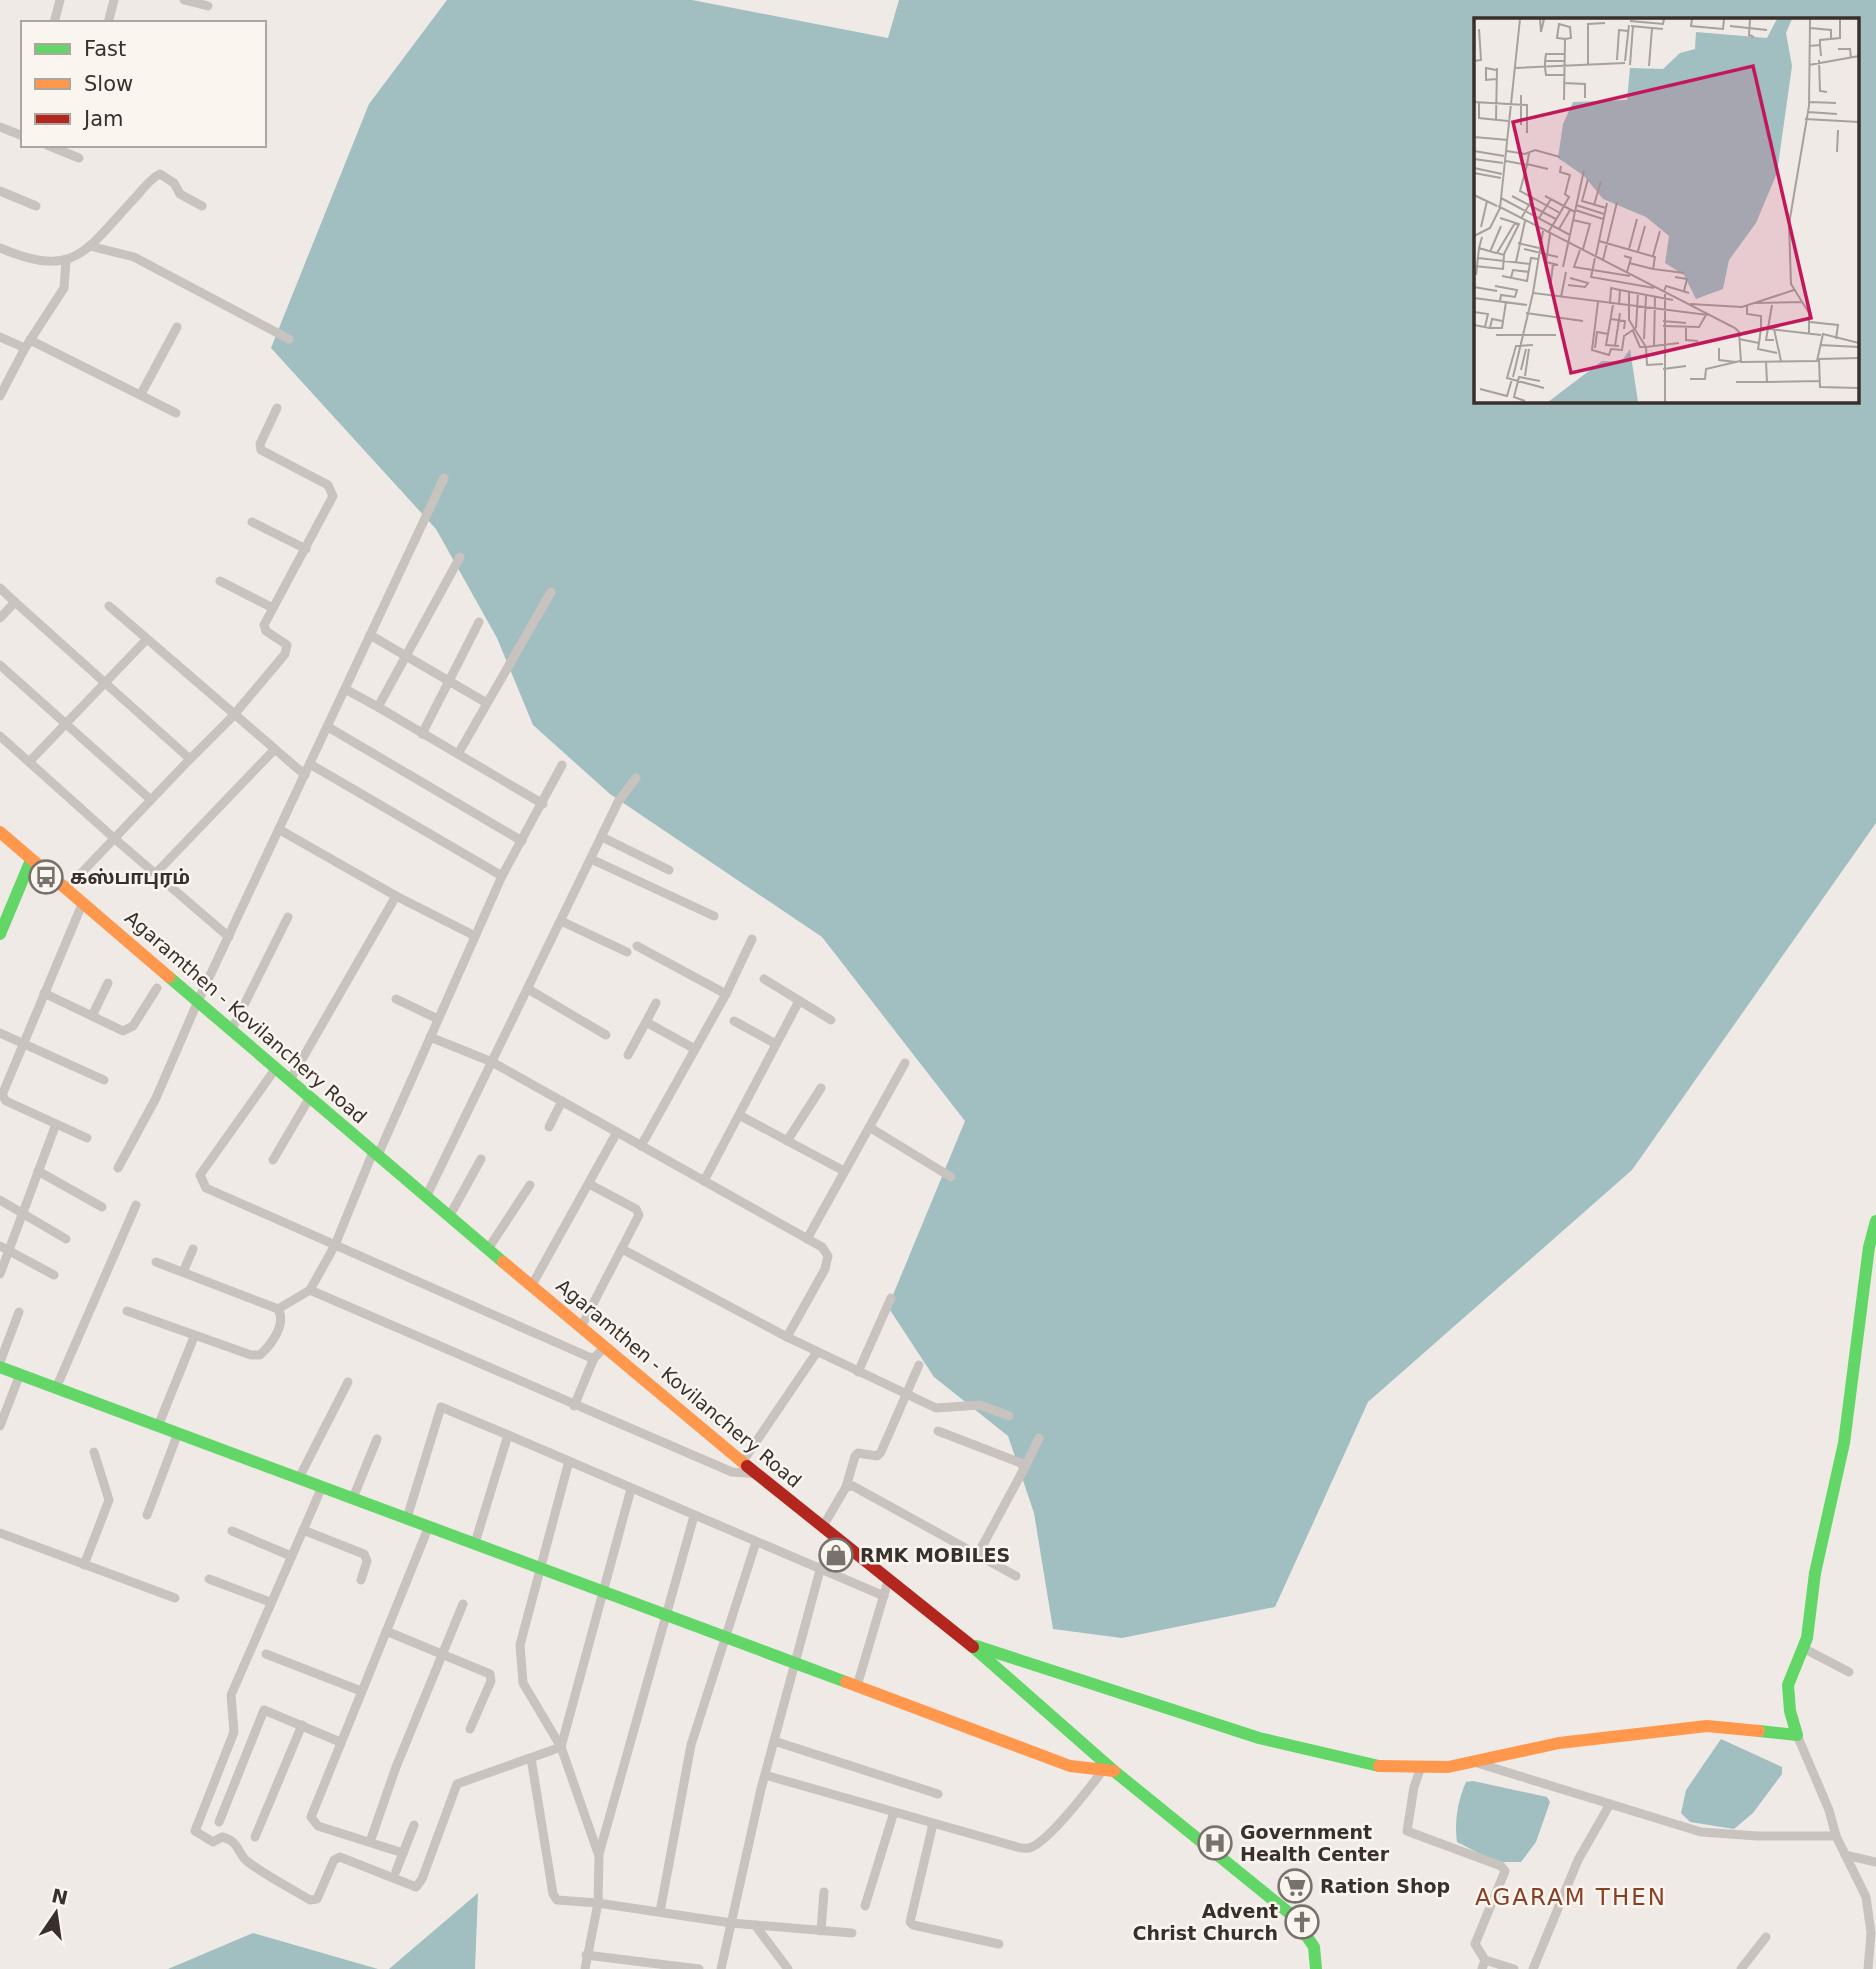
<svg xmlns="http://www.w3.org/2000/svg" width="1876" height="1969" font-family="'DejaVu Sans','Noto Sans Tamil',sans-serif">
<style>
.water{fill:#a1bfc0;fill-rule:evenodd}
.lines{fill:none;stroke-linecap:round;stroke-linejoin:round}
.street{stroke:#c8c3be;stroke-width:9}
.fast{stroke:#63d668;stroke-width:12}
.slow{stroke:#ff974d;stroke-width:12}
.jam{stroke:#b3261e;stroke-width:12}
.labels{text-anchor:middle;stroke-width:5;stroke-linejoin:round;paint-order:stroke}
.poi-label{font-size:19px;font-weight:bold;fill:#3a302b;stroke:#faf5ee;text-anchor:start}
.street-label{font-size:19px;fill:#3a302b;stroke:#faf5ee}
.quarter-label{font-size:23px;letter-spacing:2px;fill:#874126;stroke:#faf5ee}
.inset-road{fill:none;stroke:#a7a09b;stroke-width:2}
.view{fill:#c2185b;fill-opacity:0.15;stroke:#c2185b;stroke-width:3.5}
.inset-edge{fill:none;stroke:#3a302b;stroke-width:3.5}
</style>
<rect width="100%" height="100%" fill="#efeae5"/>
<g class="water">
<path d="M447,0H692L888,38L899,0H1876V823L1632,1170L1368,1402L1275,1607L1122,1638L1053,1629L1034,1513L1008,1436L934,1377L888,1307L965,1121L822,937L610,794L533,725L497,638L436,529L271,348L369,104ZM1475,19H1857V401H1475Z"/>
<path d="M1721,1739L1782,1767V1774L1753,1813L1734,1829L1690,1822L1681,1813L1686,1790Z"/>
<path d="M1473,1781L1547,1797L1550,1802L1536,1842L1521,1862H1496L1457,1842C1454,1822 1458,1800 1466,1782Z"/>
<path d="M478,1893L475,1969H389Z"/>
<path d="M253,1933L378,1969H168Z"/>
</g>
<g class="lines">
<g class="street">
<path d="M184,0L208,6"/>
<path d="M54,23L60,0"/>
<path d="M108,23L114,0"/>
<path d="M0,127L23,136"/>
<path d="M47,145L79,158"/>
<path d="M0,191L36,206"/>
<path d="M90,246L134,257L289,339"/>
<path d="M0,248C74,279 84,253 132,201C141,192 149,179 160,174L174,183L180,194L202,206"/>
<path d="M0,337L25,348L64,288L66,262"/>
<path d="M30,340L176,413"/>
<path d="M141,394L177,327"/>
<path d="M0,396L25,348"/>
<path d="M252,522L306,549"/>
<path d="M460,557L378,707L543,804"/>
<path d="M220,581L271,607"/>
<path d="M0,588L15,602"/>
<path d="M109,606L305,775"/>
<path d="M0,618L15,602L190,759L67,888"/>
<path d="M370,635L485,702"/>
<path d="M0,665L150,799"/>
<path d="M345,689L378,707"/>
<path d="M328,727L522,841"/>
<path d="M422,734L479,622"/>
<path d="M0,736L115,839L229,937"/>
<path d="M458,754L551,592"/>
<path d="M190,759L233,716L285,654L287,645L266,631L264,625L333,496L328,485L261,450L260,444L277,408"/>
<path d="M29,762L146,640"/>
<path d="M310,764L502,876"/>
<path d="M280,830L396,896L290,1080"/>
<path d="M602,837L669,870"/>
<path d="M591,859L714,916"/>
<path d="M156,873L274,750"/>
<path d="M396,896L475,936"/>
<path d="M83,902L2,1095L6,1101L87,1138"/>
<path d="M561,921L627,952"/>
<path d="M637,946L726,994"/>
<path d="M764,979L831,1020"/>
<path d="M528,989L606,1035"/>
<path d="M44,993L123,1031L133,1026L157,988"/>
<path d="M396,999L438,1019"/>
<path d="M656,1003L646,1022L695,1049"/>
<path d="M92,1016L108,983"/>
<path d="M734,1021L776,1044"/>
<path d="M232,1029L288,917"/>
<path d="M0,1033L104,1080"/>
<path d="M430,1037L492,1062L822,1247L828,1256L825,1269L787,1337L936,1408L980,1405L1009,1416"/>
<path d="M628,1055L646,1022"/>
<path d="M276,1068L200,1175L206,1188L589,1357L594,1358L605,1347"/>
<path d="M739,1115L844,1171"/>
<path d="M549,1127L562,1101"/>
<path d="M869,1127L951,1177"/>
<path d="M787,1141L821,1088"/>
<path d="M641,1146L726,994L752,939"/>
<path d="M373,1152L335,1245L310,1290L732,1472L758,1474"/>
<path d="M378,1155L502,876L562,765"/>
<path d="M273,1160L310,1097"/>
<path d="M118,1168L156,1098L198,1001L444,478"/>
<path d="M38,1171L102,1207"/>
<path d="M704,1181L799,1001"/>
<path d="M426,1197L618,802L636,778"/>
<path d="M0,1200L66,1239"/>
<path d="M449,1217L481,1159"/>
<path d="M807,1239L905,1063"/>
<path d="M0,1246L54,1275"/>
<path d="M488,1249L530,1185"/>
<path d="M622,1249L787,1337"/>
<path d="M183,1272L193,1249"/>
<path d="M0,1274L56,1124"/>
<path d="M532,1285L617,1132"/>
<path d="M278,1309L310,1290"/>
<path d="M127,1311L251,1355H260C271,1345 287,1324 278,1309L156,1262"/>
<path d="M581,1327L639,1215L636,1209L591,1185"/>
<path d="M0,1362L19,1312"/>
<path d="M858,1372L891,1298"/>
<path d="M56,1388L136,1205"/>
<path d="M574,1406L594,1358"/>
<path d="M0,1426L20,1374"/>
<path d="M158,1426L194,1337"/>
<path d="M938,1431L1026,1465L978,1554"/>
<path d="M569,1461L520,1645L523,1683L561,1747L599,1856L598,1903L731,1923L852,1933"/>
<path d="M743,1461L817,1352"/>
<path d="M1026,1465L1039,1438"/>
<path d="M299,1478L348,1382"/>
<path d="M322,1487L231,1695L234,1732L195,1831L213,1842L222,1837C240,1841 237,1854 248,1862C267,1876 290,1888 310,1900L317,1899L334,1860L340,1857L416,1887L422,1879L457,1784L561,1747"/>
<path d="M846,1487L855,1456L858,1453L877,1456L881,1452L919,1365"/>
<path d="M353,1498L377,1439"/>
<path d="M147,1515L178,1433"/>
<path d="M407,1518L441,1407L508,1435"/>
<path d="M822,1528L846,1487L853,1486L1016,1576"/>
<path d="M303,1530L364,1554L367,1561L361,1580"/>
<path d="M232,1531L291,1556"/>
<path d="M0,1533L175,1598"/>
<path d="M475,1543L508,1435L884,1596"/>
<path d="M84,1565L109,1500L94,1452"/>
<path d="M209,1579L270,1602"/>
<path d="M386,1631L490,1674L491,1681L470,1729"/>
<path d="M1803,1648L1849,1672"/>
<path d="M266,1654L361,1691"/>
<path d="M857,1686L888,1581"/>
<path d="M1797,1735L1829,1810L1836,1836L1866,1897L1871,1933L1868,1969"/>
<path d="M774,1741L938,1794"/>
<path d="M561,1747L631,1489"/>
<path d="M531,1758L553,1894L557,1900L598,1903L585,1969"/>
<path d="M1474,1762L1701,1832L1758,1836H1836"/>
<path d="M1421,1767L1414,1787L1407,1831L1501,1866L1505,1871L1475,1944L1485,1960"/>
<path d="M765,1775L1017,1847C1021,1848 1025,1849 1029,1848C1047,1844 1091,1786 1103,1770"/>
<path d="M219,1822L264,1710L340,1742"/>
<path d="M933,1824L910,1922L913,1925L999,1944"/>
<path d="M255,1837L302,1725"/>
<path d="M370,1842L396,1767L463,1604"/>
<path d="M403,1853L318,1826L311,1817L429,1526"/>
<path d="M599,1854L694,1516"/>
<path d="M1845,1855L1876,1862"/>
<path d="M396,1871L414,1825"/>
<path d="M865,1906L894,1812"/>
<path d="M660,1912L691,1745L756,1542"/>
<path d="M755,1925L788,1969"/>
<path d="M821,1931L824,1892"/>
<path d="M586,1955L699,1969"/>
<path d="M721,1969L761,1789L820,1570L834,1539"/>
<path d="M1482,1969L1485,1960L1514,1969"/>
<path d="M1533,1969L1578,1860L1610,1804"/>
<path d="M1741,1969L1766,1937"/>
</g>
<g class="fast">
<path d="M0,934L31,860"/>
<path d="M169,977L503,1262"/>
<path d="M0,1367L846,1682"/>
<path d="M976,1646L1259,1738L1379,1766"/>
<path d="M973,1647L1114,1771L1293,1916L1314,1947L1316,1969"/>
<path d="M1759,1731L1797,1735L1790,1711L1788,1685L1807,1638L1815,1573L1844,1443L1869,1247L1876,1221"/>
</g>
<g class="slow">
<path d="M0,832L169,977"/>
<path d="M503,1262L747,1466"/>
<path d="M846,1682L1070,1766L1114,1771"/>
<path d="M1379,1766L1448,1767L1559,1743L1707,1726L1759,1731"/>
</g>
<path class="jam" d="M747,1466L973,1647"/>
</g>
<defs>
<symbol id="bus-ring" viewBox="-11 -11 22 22"><circle r="9.5" fill="#faf5ee" stroke="#79716c" stroke-width="1.5"/><path d="M-5-6H5V4H4V6H2V4H-2V6H-4V4H-5ZM-3.5-4V0h7V-4ZM-3.5 1.2v1.5H-2V1.2ZM2 1.2v1.5H3.5V1.2Z" fill="#79716c"/></symbol>
<symbol id="shop-ring" viewBox="-11 -11 22 22"><circle r="9.5" fill="#faf5ee" stroke="#79716c" stroke-width="1.5"/><path d="M-5-2.5h2.3a2.7 3.5 0 0 1 5.4 0H5L5.5 6h-11ZM-1.5-2.5h3a1.5 2.3 0 0 0-3 0Z" fill="#79716c"/></symbol>
<symbol id="hospital-ring" viewBox="-11 -11 22 22"><circle r="9.5" fill="#faf5ee" stroke="#79716c" stroke-width="1.5"/><path d="M-5-5h3v3.5h4V-5h3V5h-3V1.5h-4V5h-3Z" fill="#79716c"/></symbol>
<symbol id="supermarket-ring" viewBox="-11 -11 22 22"><circle r="9.5" fill="#faf5ee" stroke="#79716c" stroke-width="1.5"/><path d="M-6-5.5h2.5l.6 2H6L4.5 2H-2.5L-4.4-4H-6ZM-1.5 3.2a1.3 1.3 0 1 0 .1 0ZM3 3.2a1.3 1.3 0 1 0 .1 0Z" fill="#79716c"/></symbol>
<symbol id="church-ring" viewBox="-11 -11 22 22"><circle r="9.5" fill="#faf5ee" stroke="#79716c" stroke-width="1.5"/><path d="M-1.2-6h2.4v3.5h3.3v2.4h-3.3V6h-2.4V-.1h-3.3v-2.4h3.3Z" fill="#79716c"/></symbol>
</defs>
<g fill-rule="evenodd">
<use href="#bus-ring" x="27" y="858" width="38" height="38"/>
<use href="#shop-ring" x="817" y="1536" width="38" height="38"/>
<use href="#hospital-ring" x="1196" y="1824" width="38" height="38"/>
<use href="#supermarket-ring" x="1276" y="1867" width="38" height="38"/>
<use href="#church-ring" x="1283" y="1903" width="38" height="38"/>
</g>
<g class="labels">
<g class="poi-label">
<text x="70" y="884">கஸ்பாபுரம்</text>
<text x="860" y="1562">RMK MOBILES</text>
<text x="1240" y="1839">Government<tspan x="1240" dy="22">Health Center</tspan></text>
<text x="1320" y="1893">Ration Shop</text>
<text x="1278" y="1918" text-anchor="end">Advent<tspan x="1278" dy="22">Christ Church</tspan></text>
</g>
<g class="street-label">
<text transform="translate(246 1017) rotate(41)" y="7">Agaramthen - Kovilanchery Road</text>
<text transform="translate(679 1383) rotate(40)" y="7">Agaramthen - Kovilanchery Road</text>
</g>
<g class="quarter-label">
<text x="1571" y="1905">AGARAM THEN</text>
</g>
</g>
<g transform="translate(1474 18)">
<rect width="385" height="385" fill="#efeae5"/>
<path d="M303,1H318L312,15L318,48L303,155L282,205L255,242L249,271L222,281L210,257L191,245L195,218L172,199L129,181L110,158L84,140L89,106L99,84L153,82L156,50L189,51L206,35L221,31L222,14L293,20ZM156,331L164,384H74L128,343L147,344Z" fill="#a1bfc0"/>
<path class="inset-road" d="M66,1L67,14L70,1M218,1L217,8L249,11L250,1M276,1L275,17L280,19M156,3L189,6L190,1M157,8L189,11M256,8L293,12M336,10L357,12V21M346,27V22L366,20V1M335,28L346,27L347,38M364,31H376L377,40M143,42L145,12L154,13M345,42L346,73L353,74M0,43L7,42L5,11M71,43L72,36H90M151,43L155,7M114,46V6L131,5M156,47L159,8M335,47L385,38M175,48L178,10M41,50L151,45M22,52L12,50V62L22,61M90,57H72L71,50V43H90M90,65L111,66V80M90,82L91,21L83,20L85,6L96,9L97,20L91,21M0,84L53,87V115M336,84L362,85M5,85V100L34,103M334,94L363,96M331,101L385,104M22,102L23,50M47,107V77M0,119L34,122M0,133L30,138M33,133L51,136L61,132L86,139M363,134L364,112M0,141L29,145M32,143L53,147L55,135M53,146L74,151M53,147L46,173L59,180M0,150L28,156M0,155L27,160M114,161L108,183L132,190M0,177L23,188M38,178L82,201M71,178L101,194M27,180L96,217M102,187L130,196M120,187L127,163M24,188L261,310L265,314L267,344L343,343L349,316L385,325M101,192L129,201M86,195L95,179L91,176L96,157L86,154L87,148M48,199L59,180L86,195L74,215M26,200L45,206L30,236M65,200L77,181M99,202L116,206L109,231M7,209L13,183M85,211L96,192M69,213L59,275L234,297M76,216L72,244L84,247M0,218L16,210L26,190L46,1M8,219L5,230L22,235M125,223L181,239L179,251L210,255M44,225L65,230M50,231L84,239M155,231L163,201M106,232L100,249L156,258M164,233L171,208M16,234L27,208M122,237L133,185M150,238L157,240L153,254M179,238L186,213M4,240L56,246M121,240L117,259L180,270M129,242L143,184M42,244L51,203M155,245L179,251M0,248L29,251L30,237L23,235L41,205M89,249L110,152M2,257L5,230M28,258L53,263L57,240L64,241M201,259L213,261L210,273M37,260L39,252L55,254M94,267L111,269L114,265L96,260M21,268L43,272L41,279L27,277L26,283M0,269L23,273M76,271L79,246M190,273L192,268L215,275M155,274V302L172,329L205,325M191,276V384M87,279L92,254M0,280L53,287M124,284L118,332L135,337L137,331L148,332L150,318L162,310M281,285L328,284M136,286L137,270L146,272M216,286L268,289L320,272M139,287L132,327L145,328M145,287L146,272L199,282M298,287L292,322H300M273,288V296L287,298V310M0,294L14,296L11,309M52,295L109,303M137,301L151,303L150,311M189,303L212,305M336,304L364,307L362,321M0,307L16,310L18,301L28,303M189,308L225,309L232,297M212,309V322L224,323M16,310H28L32,284M162,310L164,275M300,311L307,343M159,313L166,329H172L173,347L189,346M335,315V295L317,266L315,206L335,88L336,1M22,317H82M170,321L172,277M265,321L285,325L287,310L347,317M285,325L284,331L303,335M59,327L42,328L33,360L70,370M346,327L385,329M141,328L146,295M180,328L181,278M121,330L123,314L134,316M245,330V342L262,344M385,340L345,341L346,369L385,370M292,344L293,364L346,363M189,351L212,348M47,352L52,331M51,358L55,331M39,359L59,275M216,361H231L232,351L266,343M262,364H293M6,371L33,378L38,361M51,383L40,379L45,359L66,363"/>
<path class="view" d="M279,48L337,300L97,355L39,104Z"/>
<rect width="385" height="385" class="inset-edge"/>
</g>
<rect x="21" y="21" width="245" height="126" fill="#faf5ee" stroke="#ada6a0" stroke-width="2"/>
<rect x="35" y="44" width="35" height="10" fill="#63d668" stroke="#ada6a0" stroke-width="2"/>
<text x="84" y="56" font-size="21" fill="#3a302b">Fast</text>
<rect x="35" y="79" width="35" height="10" fill="#ff974d" stroke="#ada6a0" stroke-width="2"/>
<text x="84" y="91" font-size="21" fill="#3a302b">Slow</text>
<rect x="35" y="114" width="35" height="10" fill="#b3261e" stroke="#ada6a0" stroke-width="2"/>
<text x="84" y="126" font-size="21" fill="#3a302b">Jam</text>
<g transform="translate(56 1913) rotate(13)" stroke="#faf5ee" stroke-width="5" paint-order="stroke">
<path d="M0-5L12 26L0 18L-12 26Z" fill="#3a302b"/>
<text y="-10" font-size="19" font-weight="bold" text-anchor="middle" fill="#3a302b">N</text>
</g>
</svg>
